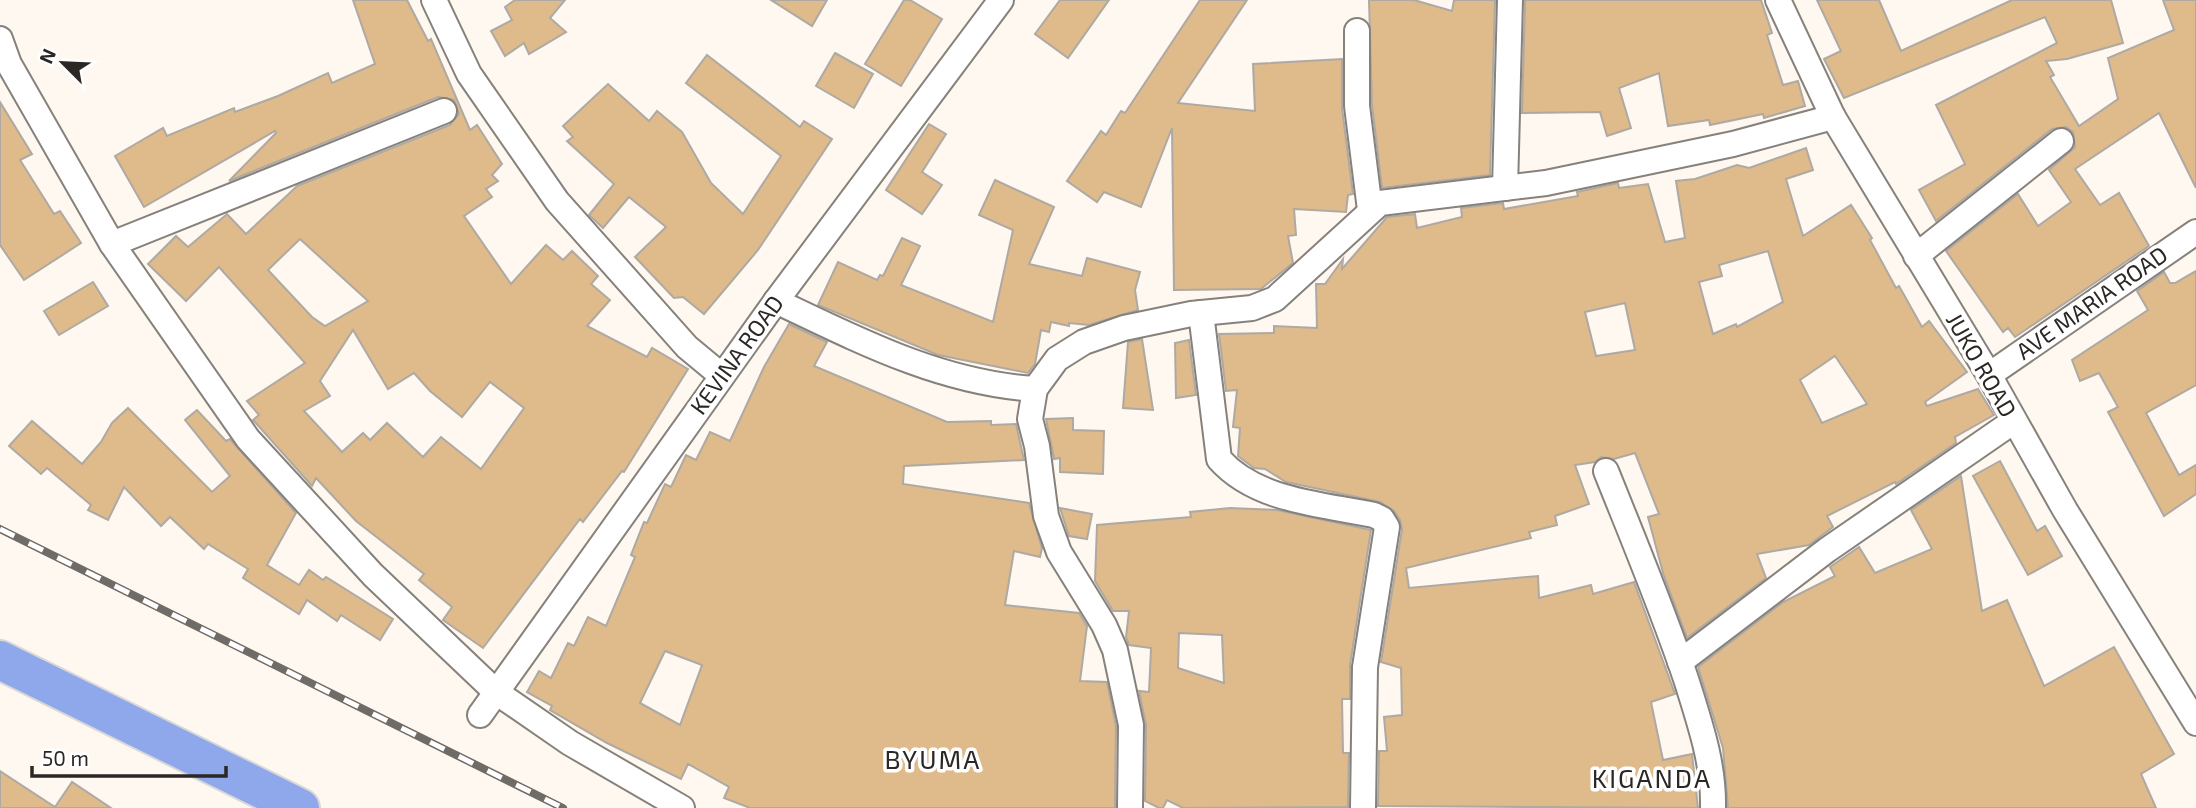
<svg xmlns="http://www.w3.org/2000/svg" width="2196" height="808" font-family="'Exo 2',sans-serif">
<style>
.building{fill:#dfba8b;stroke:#aea9a2;stroke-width:2;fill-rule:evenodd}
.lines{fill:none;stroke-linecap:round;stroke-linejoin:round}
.minor-casing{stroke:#86817b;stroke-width:28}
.trunk-casing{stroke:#d9d8d8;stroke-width:42}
.minor{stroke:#fff;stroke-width:24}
.trunk{stroke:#8fa8ec;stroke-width:38}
.rail-casing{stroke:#6f6b67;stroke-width:8}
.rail{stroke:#fff;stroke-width:5;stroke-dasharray:16;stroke-linecap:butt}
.labels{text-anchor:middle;stroke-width:7;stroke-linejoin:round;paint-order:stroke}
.street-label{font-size:23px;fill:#2a2725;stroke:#fff}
.quarter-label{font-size:26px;letter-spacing:2px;fill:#2a2725;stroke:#fff}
</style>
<rect width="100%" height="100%" fill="#fef8f0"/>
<g class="building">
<path d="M353,0H407L428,41L431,39L470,130L477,125L502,164L492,175L498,181L486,189L492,197L464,216L511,284L546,245L563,260L572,251L598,276L591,284L610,300L587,326L647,357L652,348L688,369L624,472L622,471L583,522L580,519L483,648L443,620L452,607L419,580L424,574L356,521L316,478L312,486L253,420L259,415L247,401L305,363L219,267L186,301L148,264L176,236L188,247L227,214L246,234L297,186L450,125L459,114L454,100L438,97L229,181L276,133L275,131L144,207L115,156L163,128L167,136L234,108L235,112L278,96L328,73L332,83L375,64ZM300,239L368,301L325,326L312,317L268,270ZM353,330L388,389L414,373L430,391L462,417L490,382L524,408L481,469L441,437L423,457L387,423L370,440L363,433L342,452L304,411L330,396L320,381Z"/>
<path d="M515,0H565L550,18L566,32L529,54L524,43L505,56L491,31L512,20L505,7Z"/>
<path d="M771,0H827L812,26Z"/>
<path d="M904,0H910L942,19L901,86L865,64Z"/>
<path d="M1060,0H1109L1068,58L1035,34Z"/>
<path d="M1200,0H1247L1178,103L1255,111L1253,64L1342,59V108L1353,194L1348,195L1346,212L1294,209L1296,235L1288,236L1293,263L1261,289L1174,290L1172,128L1141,207L1104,192L1097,202L1067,181L1101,131L1106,135L1121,111L1125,113Z"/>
<path d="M1369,0H1414L1452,11L1454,0H1495L1490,175L1382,188L1372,105Z"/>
<path d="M1525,0H1761L1772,33L1767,35L1783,85L1798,81L1805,106L1764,118L1763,114L1710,125L1709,120L1668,126L1659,73L1619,88L1631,128L1607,136L1600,112L1522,113Z"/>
<path d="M1817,0H1879L1901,51L2012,0H2111L2123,43L2067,59L2046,61L2054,75L2050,77L2079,126L2118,99L2108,58L2174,30L2163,0H2196V188L2159,113L2075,169L2100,205L2119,193L2149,246L2015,337L2008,328L2003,332L1946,251L2018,194L2038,226L2071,202L2049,170L2075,147L2073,132L2066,127L2052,129L1936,221L1919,190L1965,164L1936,105L2057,43L2045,17L1844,98L1824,59L1841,51Z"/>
<path d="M835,53L873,74L854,108L816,86Z"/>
<path d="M707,55L800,127L804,121L832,139L758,250L704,314L683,297L674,298L635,257L666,227L629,197L603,228L589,215L614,184L567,141L573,137L563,126L608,84L649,121L657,111L682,132L711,183L743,214L781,156L686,83Z"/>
<path d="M0,102L32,154L20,160L54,214L60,211L81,243L24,280L0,245Z"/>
<path d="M929,124L946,134L922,172L942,185L922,214L886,190Z"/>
<path d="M1806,148L1813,170L1786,179L1803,236L1851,205L1872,238L1870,240L1896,288L1899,286L1922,327L1929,321L1967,372L1925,402L1927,406L1978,389L1994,415L1955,437L1956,443L1896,484L1895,482L1827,516L1833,527L1809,545L1757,554L1766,578L1687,638L1663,573L1648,517L1659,514L1635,453L1614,459L1601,457L1595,462L1575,465L1589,504L1555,516L1557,525L1529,532L1531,538L1406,568L1409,588L1538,576L1539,598L1591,585L1593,594L1634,582L1675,694L1651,702L1663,760L1692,754L1698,808L1378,806L1379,751H1387L1384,717L1402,715L1401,668L1381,662L1402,529L1400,520L1394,511L1380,502L1286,482L1265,469L1254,468L1238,456L1240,428L1233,427L1237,390L1226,391L1219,334L1274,333V326L1317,328L1316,284H1325L1343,259L1342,269L1387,217L1415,214L1417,228L1462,217L1461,208L1503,203L1504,209L1578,196L1577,192L1618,183L1619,188L1648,184L1665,242L1685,238L1676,181L1695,179L1737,165L1749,168ZM1768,251L1783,302L1737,327L1736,324L1713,334L1699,282L1722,276L1719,265ZM1625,303L1635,350L1596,356L1585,312ZM1835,356L1867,404L1822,423L1800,380Z"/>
<path d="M995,180L1054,207L1029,264L1082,276L1087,258L1140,272L1135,290L1138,310L1089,325L1069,323V326L1051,322L1049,332L1041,330L1035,364L1028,373L938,355L818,305L838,262L877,280L880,275L883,276L902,238L920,246L901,285L993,322L1013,230L979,215Z"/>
<path d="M2196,271V385L2146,413L2179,475L2196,465V494L2164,516L2108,412L2118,407L2099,373L2080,381L2072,360L2148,310L2137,291L2164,272L2170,283H2175Z"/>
<path d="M93,282L108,306L59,335L44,311Z"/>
<path d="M789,324L827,342L814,366L947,422L991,421V425L1016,424L1024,460L904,466L903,484L1029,503L1042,548L1040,557L1014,551L1005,605L1079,613L1087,626L1080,681L1107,682L1116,726L1115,808H750L724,798L729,787L688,764L681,779L607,743L550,710L552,706L527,692L539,671L551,678L568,643L574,646L588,617L606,626L635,557L631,555L644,522L647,523L665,484L671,487L686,455L696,460L710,432L730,441L764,367ZM665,651L702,665L680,725L640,703Z"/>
<path d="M1142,339L1153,410L1123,408L1128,342Z"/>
<path d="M1189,340L1196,395L1176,398L1175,343Z"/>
<path d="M128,408L212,492L230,476L185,420L197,410L226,441L230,439L296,513L267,565L299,585L309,570L323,580L326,577L393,619L380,640L341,615L337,621L307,600L299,614L243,578L248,569L208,544L204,549L170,517L161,526L124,487L108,520L88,510L91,505L47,468L41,474L9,446L32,421L82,464L101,442L112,423Z"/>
<path d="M1073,418V430L1104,431L1103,474L1060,472V458L1054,459L1046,419Z"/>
<path d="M2000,461L2037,531L2045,526L2062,556L2028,575L1973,476Z"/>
<path d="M1961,476L1982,611L2007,600L2044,686L2114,647L2174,754L2141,774L2156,808H1728L1723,748L1698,667L1783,602L1835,576L1830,567L1859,547L1875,573L1932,549L1911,510Z"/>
<path d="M1060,508L1092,514L1087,539L1069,536Z"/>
<path d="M1230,508L1277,510L1371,530L1350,665V699H1342L1343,753H1349L1348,807L1183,808L1167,800L1163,808H1159L1145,801L1146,725L1139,691L1149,692L1151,648L1129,645L1126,637L1129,611H1113L1095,581L1097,525L1191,517L1190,512ZM1179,633L1222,635L1224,683L1178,668Z"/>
<path d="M0,771L55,807L72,782L111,808H0Z"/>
</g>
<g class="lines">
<defs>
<g id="minor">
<path d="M434,0L469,74L557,201L687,347L722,376"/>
<path d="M1778,0L1833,117L1989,375L2065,510L2196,723"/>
<path d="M1357,31V106L1370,210"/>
<path d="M0,39L9,64L112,244L248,439L373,575L496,692L570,743L682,808"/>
<path d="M1505,188L1510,0"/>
<path d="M112,244L444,111"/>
<path d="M1916,256L2061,141"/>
<path d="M776,301C860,341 941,383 1035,389"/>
<path d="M1201,313L1219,459C1256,501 1321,504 1374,515L1382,519L1387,527L1365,667L1363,808"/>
<path d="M1989,375L2196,232"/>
<path d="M1606,471C1634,541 1663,610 1687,682C1700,724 1714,764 1713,808"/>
<path d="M1680,662L1827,550L2014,421"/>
<path d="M480,715L776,301L1001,0"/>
<path d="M1130,808L1131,725L1115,650L1104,625L1059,552L1046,516L1037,446L1030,419L1035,389L1057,359L1084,342L1124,328L1191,314L1252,308L1275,299L1380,203L1546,183L1733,144L1833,117"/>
</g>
<path id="trunk" d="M0,660L300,808"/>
</defs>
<use href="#minor" class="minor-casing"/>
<use href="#trunk" class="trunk-casing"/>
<use href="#minor" class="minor"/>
<use href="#trunk" class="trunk"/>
<defs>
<path id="rail" d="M0,529L563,808"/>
</defs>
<use href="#rail" class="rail-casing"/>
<use href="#rail" class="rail"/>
</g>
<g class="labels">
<g class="street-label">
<text transform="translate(2092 303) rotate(-35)" y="8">AVE MARIA ROAD</text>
<text transform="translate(737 355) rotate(-54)" y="8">KEVINA ROAD</text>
<text transform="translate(1981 365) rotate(60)" y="8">JUKO ROAD</text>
</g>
<g class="quarter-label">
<text x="933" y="769">BYUMA</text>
<text x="1652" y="788">KIGANDA</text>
</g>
</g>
<g transform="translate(63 63) rotate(294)" stroke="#ffffff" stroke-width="5" paint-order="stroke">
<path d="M0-5L12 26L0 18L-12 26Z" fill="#2a2725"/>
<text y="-10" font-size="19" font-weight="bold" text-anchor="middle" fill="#2a2725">N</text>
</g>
<path d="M32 766v10h194v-10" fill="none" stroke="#2a2725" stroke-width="3.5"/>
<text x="42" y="766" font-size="21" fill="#2a2725" stroke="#ffffff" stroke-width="5" paint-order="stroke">50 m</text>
</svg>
